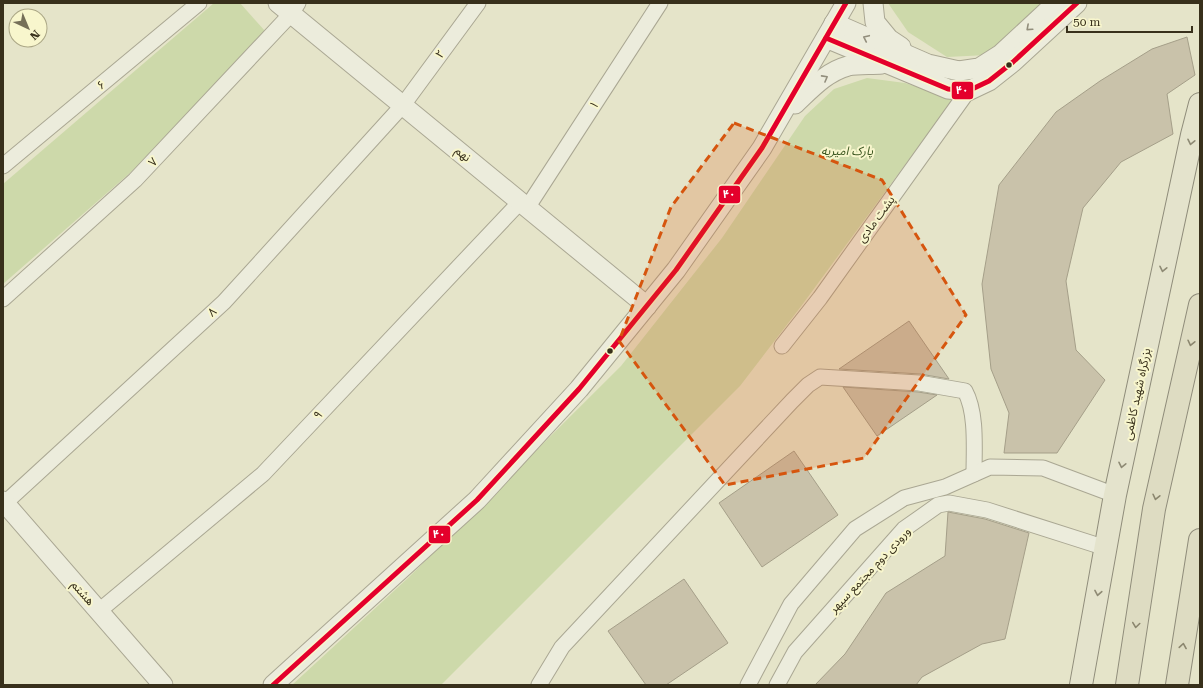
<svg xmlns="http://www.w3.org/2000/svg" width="1203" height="688" font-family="'Roboto Serif','Noto Sans Arabic',serif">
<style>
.green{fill:#cdd9aa}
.building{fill:#c9c2aa;stroke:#a59f89}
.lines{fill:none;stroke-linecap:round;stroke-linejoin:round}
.minor-casing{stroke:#aaa793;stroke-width:17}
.tertiary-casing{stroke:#aaa793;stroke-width:21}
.primary-casing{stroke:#8f8c7a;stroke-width:24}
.trunk-casing{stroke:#8f8c7a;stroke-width:24}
.minor{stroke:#ececdc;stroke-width:15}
.tertiary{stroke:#ececdc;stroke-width:19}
.primary{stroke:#e4e3cc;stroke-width:22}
.trunk{stroke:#dedcc2;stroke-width:22}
.bus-1-casing{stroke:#f8f6cd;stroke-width:8}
.bus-1{stroke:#e4002b;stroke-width:5}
.oneway{stroke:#928e7c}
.oneway2{stroke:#8e8a74}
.oneway3{stroke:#8b866e}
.marked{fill:#d6550e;fill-opacity:0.2;stroke:#d6550e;stroke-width:3;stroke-dasharray:8 5;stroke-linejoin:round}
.bus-dot{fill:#38301b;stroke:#f8f6cd;stroke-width:1.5}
.labels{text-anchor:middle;stroke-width:4;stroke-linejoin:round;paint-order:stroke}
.street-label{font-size:12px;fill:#38301b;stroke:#f8f6cd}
.park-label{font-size:12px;font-style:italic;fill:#3b5620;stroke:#f8f6cd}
.line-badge{stroke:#f8f6cd;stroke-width:1.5}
.badge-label{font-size:11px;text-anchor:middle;font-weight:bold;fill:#fff}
</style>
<rect width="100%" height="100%" fill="#e5e4c9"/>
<g class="green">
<path d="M214,3H240L265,31L131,172L3,284V184Z"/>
<path d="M888,3H1046L987,55L947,57L908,32Z"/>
<path d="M867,78L905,83L954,98L802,305L740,386L441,685H292L408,578L621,366L722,238L805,116L834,89Z"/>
</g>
<g class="building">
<path d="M1187,37L1195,75L1167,94L1173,134L1121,162L1083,208L1066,281L1076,350L1105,380L1057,453H1004L1009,413L991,369L982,284L999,185L1056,112L1100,81L1152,49Z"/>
<path d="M909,321L949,379L920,374L839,369Z"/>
<path d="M843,387L918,392L937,395L877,436Z"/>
<path d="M794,451L838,515L762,567L719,503Z"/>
<path d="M948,512L985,519L1029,533L1005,639L982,644L922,677L916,685H815L845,654L886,593L945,556Z"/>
<path d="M684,579L728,643L666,685H646L608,631Z"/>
</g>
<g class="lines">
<defs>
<g id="minor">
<path d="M3,166L199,3"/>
<path d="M527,208L660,3"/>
<path d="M3,299L135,180L291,14L298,3"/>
<path d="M782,346L820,298L968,91"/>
<path d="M5,503L224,302L403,105L478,3"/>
<path d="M99,611L263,474L520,202"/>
<path d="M539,685L562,647L792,401L808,385L820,377L919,383L965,391C977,413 974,449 974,474"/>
<path d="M748,685L791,604L855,529L904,498L945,487L990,467L1043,468L1115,495"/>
<path d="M777,685L795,652L904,529L938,505L949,503L987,510L1106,548"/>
</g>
<g id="tertiary">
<path d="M278,3L647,306"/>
<path d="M873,3L875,22L889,39L901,47"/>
<path d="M834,23L928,64L959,71L979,68L1001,54L1056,3"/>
<path d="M826,38L948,89L968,91L989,81L1013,62L1077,3"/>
<path d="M795,104C811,89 826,72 848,66C858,64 871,65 882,64"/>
<path d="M3,501L163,685"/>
<path d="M273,685L477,500L579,389L676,270L762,148L846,3"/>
</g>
<path id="primary" d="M1081,685L1115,495L1192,135L1200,104"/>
<g id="trunk">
<path d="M1127,685L1154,509L1200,305"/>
<path d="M1177,685L1200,540"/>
</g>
</defs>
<use href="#minor" class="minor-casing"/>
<use href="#tertiary" class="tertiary-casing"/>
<use href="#primary" class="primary-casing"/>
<use href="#trunk" class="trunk-casing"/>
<use href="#minor" class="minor"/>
<use href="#tertiary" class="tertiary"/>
<use href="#primary" class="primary"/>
<use href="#trunk" class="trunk"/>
<defs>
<g id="bus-1">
<path d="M826,38L948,89L968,91L989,81L1013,62L1077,3"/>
<path d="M273,685L477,500L579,389L676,270L762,148L846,3"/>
</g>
</defs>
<use href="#bus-1" class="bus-1-casing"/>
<use href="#bus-1" class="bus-1"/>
</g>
<defs><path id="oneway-chevron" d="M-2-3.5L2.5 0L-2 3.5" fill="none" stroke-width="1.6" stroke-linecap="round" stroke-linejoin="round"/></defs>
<g class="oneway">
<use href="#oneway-chevron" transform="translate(1029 28) rotate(138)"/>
<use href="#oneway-chevron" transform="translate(866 38) rotate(-155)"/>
<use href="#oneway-chevron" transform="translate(825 78) rotate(-29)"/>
</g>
<g class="oneway2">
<use href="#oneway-chevron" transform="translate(1191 142) rotate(102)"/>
<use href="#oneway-chevron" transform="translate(1163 269) rotate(102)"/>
<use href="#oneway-chevron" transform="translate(1122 465) rotate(102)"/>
<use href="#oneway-chevron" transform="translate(1098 593) rotate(100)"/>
</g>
<g class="oneway3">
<use href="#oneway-chevron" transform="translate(1191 343) rotate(103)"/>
<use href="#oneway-chevron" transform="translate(1156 497) rotate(103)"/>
<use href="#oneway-chevron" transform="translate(1136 625) rotate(98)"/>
<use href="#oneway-chevron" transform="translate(1183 646) rotate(-81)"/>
</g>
<path class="marked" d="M734,123L882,180L966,315L864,458L725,485L619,341L671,207Z"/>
<g class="bus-dot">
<circle cx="1009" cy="65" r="3.5"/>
<circle cx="610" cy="351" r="3.5"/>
</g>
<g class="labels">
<g class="street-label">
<text transform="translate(440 54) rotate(-54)" y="4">۲</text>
<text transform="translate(101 85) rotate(-40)" y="4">۶</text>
<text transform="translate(594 105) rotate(-57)" y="4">۱</text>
<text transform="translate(463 154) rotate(39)" y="4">نهم</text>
<text transform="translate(153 162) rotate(-47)" y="4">۷</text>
<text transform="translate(876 219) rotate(-54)" y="4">پشت مادی</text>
<text transform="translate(212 312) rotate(-43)" y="4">۸</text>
<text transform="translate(1137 394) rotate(-78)" y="4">بزرگراه شهید کاظمی</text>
<text transform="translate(318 415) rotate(-47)" y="4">۹</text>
<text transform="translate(870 570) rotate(-47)" y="4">ورودی دوم مجتمع سپهر</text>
<text transform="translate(83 593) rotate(49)" y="4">هشتم</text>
</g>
<g class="park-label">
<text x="847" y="155">پارک امیریه</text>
</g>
</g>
<g class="line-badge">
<rect x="951" y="81" width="23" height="19" rx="4" fill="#e4002b"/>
<rect x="718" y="185" width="23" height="19" rx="4" fill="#e4002b"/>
<rect x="428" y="525" width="23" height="19" rx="4" fill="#e4002b"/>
</g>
<g class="badge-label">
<text x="962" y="94">۴۰</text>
<text x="729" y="198">۴۰</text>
<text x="439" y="538">۴۰</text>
</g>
<rect width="1203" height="688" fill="none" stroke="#38301b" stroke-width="8"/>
<g transform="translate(28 28) rotate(136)"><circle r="19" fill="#f8f6cd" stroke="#aba786"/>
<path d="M0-3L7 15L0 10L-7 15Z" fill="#756f58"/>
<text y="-6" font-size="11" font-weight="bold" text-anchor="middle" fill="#38301b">N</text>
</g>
<path d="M1067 26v6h125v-6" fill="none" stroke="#38301b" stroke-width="2"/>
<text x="1073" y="26" font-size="12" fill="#38301b" stroke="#f8f6cd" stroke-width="3" paint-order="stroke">50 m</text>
</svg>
